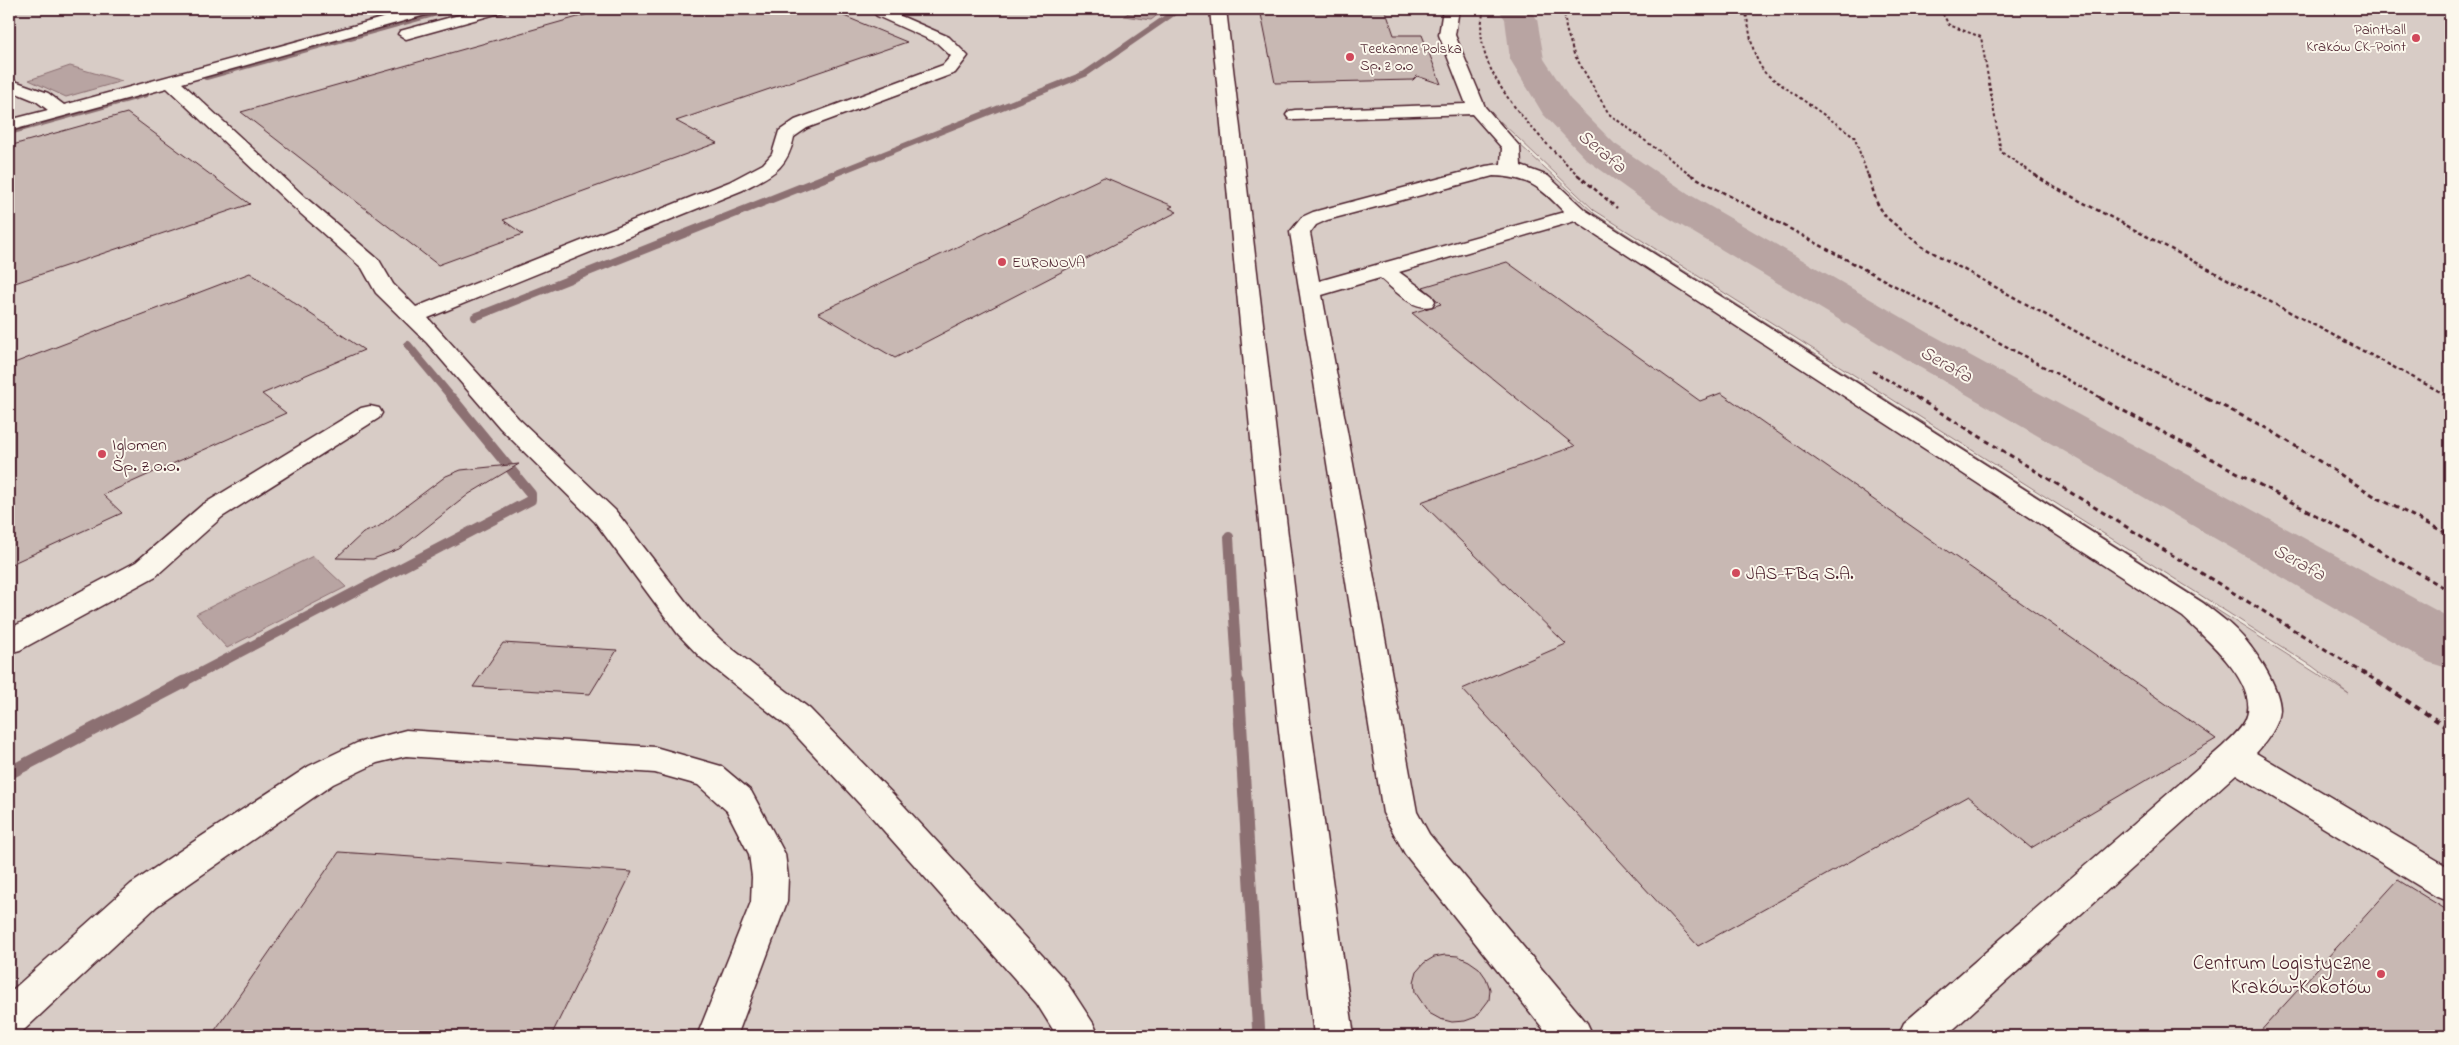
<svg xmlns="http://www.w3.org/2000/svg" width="2459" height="1045" font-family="'Indie Flower',sans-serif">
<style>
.green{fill:#d8ccc6;stroke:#917678;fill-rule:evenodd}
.water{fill:#b8a4a2;stroke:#8c6f72}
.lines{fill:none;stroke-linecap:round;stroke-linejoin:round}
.stream-far3{stroke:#8c6f72;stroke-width:6}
.stream-far2{stroke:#8c6f72;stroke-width:8}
.stream-far1{stroke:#8c6f72;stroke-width:10}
.stream{stroke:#8c6f72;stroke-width:13}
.river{fill:#b8a4a2;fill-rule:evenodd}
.building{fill:#c8b8b3;stroke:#4a1f2b}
.minor-casing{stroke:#4a1f2b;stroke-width:3}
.path-far3{stroke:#4a1f2b;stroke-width:2;stroke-dasharray:3 2.5;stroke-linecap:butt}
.path-far2{stroke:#4a1f2b;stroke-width:2.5;stroke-dasharray:4 3;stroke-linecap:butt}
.path-far1{stroke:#4a1f2b;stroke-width:3;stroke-dasharray:5 4;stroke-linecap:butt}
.path{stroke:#4a1f2b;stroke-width:4;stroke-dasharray:6 5;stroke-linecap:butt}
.minor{fill:#fbf7ec;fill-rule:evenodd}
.poi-dot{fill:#d1495b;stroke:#fbf7ec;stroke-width:2}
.labels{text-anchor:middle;stroke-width:4;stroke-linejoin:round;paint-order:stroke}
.far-poi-label{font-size:15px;fill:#4a1f2b;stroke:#fbf7ec;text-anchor:start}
.poi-label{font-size:18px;fill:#4a1f2b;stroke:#fbf7ec;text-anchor:start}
.water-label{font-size:19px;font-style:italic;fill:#704e55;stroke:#fbf7ec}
.near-poi-label{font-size:21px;fill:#4a1f2b;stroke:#fbf7ec;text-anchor:end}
</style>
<rect width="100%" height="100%" fill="#f0eae0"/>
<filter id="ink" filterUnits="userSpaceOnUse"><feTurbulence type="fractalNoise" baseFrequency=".02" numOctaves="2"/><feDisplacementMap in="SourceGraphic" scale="10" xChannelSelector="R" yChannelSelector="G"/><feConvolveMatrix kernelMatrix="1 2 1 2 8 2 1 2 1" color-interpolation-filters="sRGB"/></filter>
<g filter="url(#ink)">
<path class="green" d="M9,9H2450V1036H9ZM1500,121L1594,210L2312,666L2349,694L1595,214L1505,131Z"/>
<g class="water">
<path d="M1134,9H1165L1151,20L1124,16Z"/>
<path d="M70,66L122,81L66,97L29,80Z"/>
<path d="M313,556L346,587L227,648L196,614Z"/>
</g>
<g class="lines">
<g class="stream-far3">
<path d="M206,77L451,9"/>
<path d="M9,132L146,94"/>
<path d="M829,176L1085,74L1179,9"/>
</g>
<g class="stream-far2">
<path d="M475,317L832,175"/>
<path d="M408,345L453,399"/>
</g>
<g class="stream-far1">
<path d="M1229,537L1238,683"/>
<path d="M181,683L531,500V494L452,398"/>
</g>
<g class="stream">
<path d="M1238,682L1259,1036"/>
<path d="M9,773L184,682"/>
</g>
<path class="river" d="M1498,9H1530L1537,19L1544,59L1570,99L1615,144L1692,196L1929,333L2450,618V669L2428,662L1895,353L1662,214L1587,160L1543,114L1510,59L1505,19Z"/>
</g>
<g class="building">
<path d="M606,9H827L907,42L676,121L717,143L503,220L523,234L438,265L241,112Z"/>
<path d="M1260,9H1385L1394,35H1422L1441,84L1417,76L1413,80L1275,83Z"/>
<path d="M127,113L250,204L9,285V146Z"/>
<path d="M1104,177L1173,206L1169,208L1177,212L895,358L818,313Z"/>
<path d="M1507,262L1700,401L1721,393L2216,739L2031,848L1968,796L1698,946L1462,689L1566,644L1421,502L1575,446L1412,313L1441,304L1423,287Z"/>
<path d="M250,273L364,350L262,394L286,413L103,495L122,513L9,565V365Z"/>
<path d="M519,464L469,494L399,549L373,559L336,558L363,533L378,527L446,476L461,470Z"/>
<path d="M503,643L617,650L590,694L473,687Z"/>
<path d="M339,852L632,872L551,1036H211Z"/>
<path d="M2398,880L2450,912V1036H2256Z"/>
<path d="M1445,955L1458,956L1469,961L1479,968L1486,978L1490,989L1489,1000L1476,1017L1465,1021L1452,1022L1440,1019L1429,1013L1415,992L1414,982L1417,971L1424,963L1434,957Z"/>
</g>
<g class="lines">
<defs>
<g id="minor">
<path d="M415,9H439L436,12L182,83L306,198L379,260L393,284L416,307L729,182L763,164L772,154L779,131L795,120L943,65L951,56L937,43L877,16L874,13L877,10H887L949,37L968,56L955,73L807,128L794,137C787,171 770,175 743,190L428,318L518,418L615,510L700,620L722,641L810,709L893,794L1065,980L1093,1023L1099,1036H1057L1037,1004L869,814L788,727L700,657L678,634L595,522L500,428L427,343L376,293L362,268L292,206L167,88L9,131V120L48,110L36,101L9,90V79L48,93L64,105Z"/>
<path d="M481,9H506L503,12L406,39L398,34L400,31Z"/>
<path d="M1210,9H1226L1310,722L1354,1036H1314L1278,722Z"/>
<path d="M1443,9H1459L1455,35L1485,107L1520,147L1521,166L1548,176L1585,210L2203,603C2214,612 2226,620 2236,630C2253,646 2280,686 2280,710C2279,726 2266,742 2256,753L2450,868V901L2437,897L2236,774L1946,1036H1898L1904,1023L2222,747C2230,739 2240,731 2245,721C2263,686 2204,637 2183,617L1575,221L1399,272L1432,296L1435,301L1432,306C1412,311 1394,289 1380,278L1322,295L1417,812L1429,834L1587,1023L1593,1036H1549L1405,854L1383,813L1290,232L1302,217L1313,212L1486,166L1501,164L1502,148L1472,114L1295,120L1289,119L1286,115L1289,111L1295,110L1466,104L1439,35ZM1493,176C1529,177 1540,187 1564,212L1319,281L1310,233L1316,225L1327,220Z"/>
<path d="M370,406L379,408L382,413L379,418L222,517L156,576L20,650L9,653V629L136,562L202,505L361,408Z"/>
<path d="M406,730L655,747L721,766L751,791L785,854L788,877L787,902L737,1036H697L751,902L752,877L749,854L727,811L698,785L655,773L406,756L377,763L333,784L157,906L23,1031L9,1036V993L131,884L202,836L309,766L357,743Z"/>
</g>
</defs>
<use href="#minor" class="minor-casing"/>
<g class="path-far3">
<path d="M1484,9C1482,19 1480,29 1482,40C1487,87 1546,144 1579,176"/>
<path d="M1564,9L1566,29L1574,54L1609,114L1693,176"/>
<path d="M1745,9C1751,33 1750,54 1766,74L1854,136L1868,176"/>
<path d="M1940,9L1949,25L1981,37L2001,152L2037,176"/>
</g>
<g class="path-far2">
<path d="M1578,175L1617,208"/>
<path d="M1691,175L2103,399"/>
<path d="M1868,175L1877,203L1886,217L1921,246L2086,337L2209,399"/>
<path d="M2035,175L2050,185L2450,397"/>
<path d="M1873,371L1919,399"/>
</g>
<g class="path-far1">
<path d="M1917,398L2380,683"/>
<path d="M2100,398L2354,536L2450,591"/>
<path d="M2207,398L2270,430L2376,497L2450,535"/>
</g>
<path class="path" d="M2378,682L2450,729"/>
<use href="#minor" class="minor"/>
</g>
</g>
<g class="poi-dot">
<circle cx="2416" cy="38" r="5"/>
<circle cx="1350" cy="57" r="5"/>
<circle cx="1002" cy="262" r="5"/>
<circle cx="102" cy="454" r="5"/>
<circle cx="1736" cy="573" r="5"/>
<circle cx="2381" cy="974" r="5"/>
</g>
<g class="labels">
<g class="far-poi-label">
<text x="2406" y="34" text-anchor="end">Paintball<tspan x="2406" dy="17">Kraków CK-Point</tspan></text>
<text x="1360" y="53">Teekanne Polska<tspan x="1360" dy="17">Sp. z o.o</tspan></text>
<text x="1012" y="267">EURONOVA</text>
</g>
<g class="poi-label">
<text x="112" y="450">Iglomen<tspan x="112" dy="21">Sp. z o.o.</tspan></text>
<text x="1746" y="579">JAS-FBG S.A.</text>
</g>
<g class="water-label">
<text transform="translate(1603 150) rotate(40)" y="7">Serafa</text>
<text transform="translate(1947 363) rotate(29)" y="7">Serafa</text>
<text transform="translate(2300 561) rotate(29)" y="7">Serafa</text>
</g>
<g class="near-poi-label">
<text x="2371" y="969">Centrum Logistyczne<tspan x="2371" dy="24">Kraków–Kokotów</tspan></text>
</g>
</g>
<rect width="2459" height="1045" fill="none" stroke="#fbf7ec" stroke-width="30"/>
<rect x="15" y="15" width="2429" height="1015" fill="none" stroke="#4a1f2b" stroke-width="2" filter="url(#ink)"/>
</svg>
